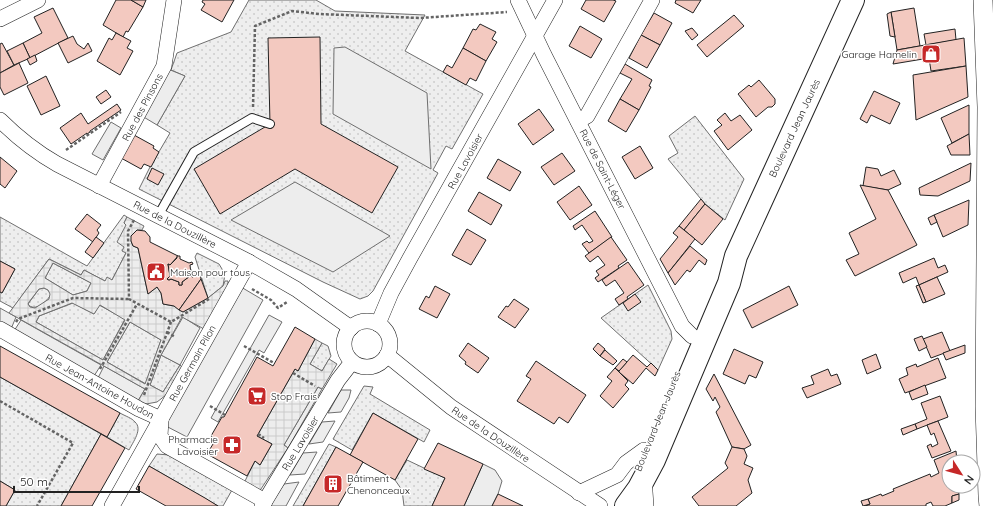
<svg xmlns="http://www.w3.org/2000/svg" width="993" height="506" font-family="Quicksand,sans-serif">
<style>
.grass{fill:url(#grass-dots);stroke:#6f6f6f}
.parking{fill:#ededed;stroke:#6f6f6f}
.plaza{fill:url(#plaza-grid);stroke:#6f6f6f;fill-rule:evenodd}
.building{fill:#f3c9c0;stroke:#222}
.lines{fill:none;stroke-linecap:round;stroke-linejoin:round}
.service-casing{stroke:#222;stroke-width:10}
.minor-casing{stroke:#222;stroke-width:16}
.tertiary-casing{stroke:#222;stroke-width:20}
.primary-casing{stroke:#222;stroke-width:24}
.path{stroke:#646464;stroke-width:2.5;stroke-dasharray:3 2;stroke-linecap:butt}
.service{stroke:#fff;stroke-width:8}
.minor{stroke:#fff;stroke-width:15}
.tertiary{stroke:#fff;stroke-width:19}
.primary{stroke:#fff;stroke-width:22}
.labels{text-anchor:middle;stroke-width:3;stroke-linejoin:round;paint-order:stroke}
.poi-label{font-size:10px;fill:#222;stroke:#fff;text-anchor:start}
.street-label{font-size:10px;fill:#222;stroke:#fff}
</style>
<defs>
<pattern id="grass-dots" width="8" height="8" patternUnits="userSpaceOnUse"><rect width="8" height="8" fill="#eee"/><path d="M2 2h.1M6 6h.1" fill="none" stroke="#ccc" stroke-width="1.8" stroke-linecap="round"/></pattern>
<pattern id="plaza-grid" width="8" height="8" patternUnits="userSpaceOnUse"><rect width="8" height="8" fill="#ededed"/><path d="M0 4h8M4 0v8" fill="none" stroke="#cbcbcb"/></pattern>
</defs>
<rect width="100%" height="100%" fill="#fff"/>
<g class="grass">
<path d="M249,0H316L335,11L425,15L405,51L483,94L452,149L446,146L433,170L438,173L373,291L368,296L360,299L323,282L139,189L150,167L170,133L157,125L185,76L171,70L177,53L231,32Z"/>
<path d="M695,116L744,179L725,220L705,204L668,159L678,153L669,136Z"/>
<path d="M124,215L127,217L124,223L127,224L125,247L126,253L112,280L105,281L84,270L81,275L49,259L13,308L0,301V292L2,293L15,269L0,261V217L87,266Z"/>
<path d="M197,253L219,264L225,274L223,286L208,298L195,257Z"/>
<path d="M53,263L91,283L87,291L73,295L45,278Z"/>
<path d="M648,285L671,331L672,339L658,370L601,318Z"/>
<path d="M44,288L48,290L51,294C48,301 34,313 28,304L39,289Z"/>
<path d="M73,303L94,314L99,305L125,319L103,360L36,322L39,316Z"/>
<path d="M130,322L161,340L146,384L107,362Z"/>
<path d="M322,343L328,346L331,356L322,371L310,364Z"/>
<path d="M161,355L180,365L163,392L150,385Z"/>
<path d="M0,377L101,434L61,506H6L15,490L0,481Z"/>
<path d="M364,386L373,387L370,394L430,430L424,442L373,413L352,450L333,439Z"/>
<path d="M120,413C125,416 132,418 135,422C143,429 133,442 129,450L107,437Z"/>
<path d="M329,444L336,447L303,506H293Z"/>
<path d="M157,454L169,455L232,490L223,506H218L149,466Z"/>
<path d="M407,460L445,478L432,506H404L402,490L395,480Z"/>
</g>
<g class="parking">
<path d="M345,47L427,93L431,169L333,114L334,48Z"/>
<path d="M168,69L185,76L157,125L142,116Z"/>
<path d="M111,122L121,128L103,160L92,154Z"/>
<path d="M295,182L390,236L333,272L231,220Z"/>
<path d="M241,287L263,300L187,437L164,425Z"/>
<path d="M0,308L16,317L11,329L0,323Z"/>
<path d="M269,315L282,322L264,353L259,350L218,422L211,418Z"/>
<path d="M183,317L200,328L180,365L161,355Z"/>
<path d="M21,320L101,365L94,376L14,331Z"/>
<path d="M104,366L145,389L138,401L98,378Z"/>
<path d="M318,387L322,389L288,448L284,445Z"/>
<path d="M341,390H351L349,398L341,412L328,413Z"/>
<path d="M335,421L323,442L309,444L322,422Z"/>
<path d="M317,452L305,474L290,475L303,453Z"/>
<path d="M483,464L495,470L502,481L498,494L492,506H464Z"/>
<path d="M299,482L286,506H270L284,484Z"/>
</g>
<g class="plaza">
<path d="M127,217L144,226L142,230H137L133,234L131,241L133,246L138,248L148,294L157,287L161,293L163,304L174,306L183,312L208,298L223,286L225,281H228V288L204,329L182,317L161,355L150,385L163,392L180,365L182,367L166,395L157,402L146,404L138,401L145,389L9,313L49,259L81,275L84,270L105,281L107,277L112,280L126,253L122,251L124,247L117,242L126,225L124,223ZM53,263L91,283L87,291L73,295L45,278ZM44,288L48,290L50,294L49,299L35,308L30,307L28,304L29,302L39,289ZM72,303L94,314L100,305L125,320L103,360L36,322L39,316ZM130,322L161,340L145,384L107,362Z"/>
<path d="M315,339L322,343L310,364L322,371L329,359L337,364L322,389L318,387L284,445L288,448L259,492L244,483L255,461L260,465L272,444L257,436L295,369L298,371Z"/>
</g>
<g class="building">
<path d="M116,0H131L143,7L128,32L126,31L123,37L103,25Z"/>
<path d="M131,0H146L143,7Z"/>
<path d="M203,0H234L222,22L201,10L205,4L202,2Z"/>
<path d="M586,0H613L616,1L604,22L581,9Z"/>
<path d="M676,0H701L693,13L675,3Z"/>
<path d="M53,8L68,38L30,58L23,43L42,33L34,17Z"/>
<path d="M914,8L920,46L897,50L891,12Z"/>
<path d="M891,12L895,37L890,36L887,14Z"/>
<path d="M654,13L672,23L660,45L641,35Z"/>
<path d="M734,15L744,26L707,57L697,45Z"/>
<path d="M480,24L496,32L492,39L497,42L486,61L463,48L473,29L476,30Z"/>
<path d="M580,26L602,39L591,58L569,46Z"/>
<path d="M692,28L698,35L692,40L685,31Z"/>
<path d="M955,29L956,40L926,45L924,34Z"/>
<path d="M116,33L131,41L127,48L133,51L120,75L97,61L109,38L112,40Z"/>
<path d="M641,35L660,45L647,68L629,58Z"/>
<path d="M73,36L77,44L84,49L88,43L92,51L68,63L58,43Z"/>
<path d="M320,37L321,124L398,167L372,213L295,169L220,214L194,169L270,124L268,38Z"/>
<path d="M964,38L966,66L931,71L929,58L893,64L897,50Z"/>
<path d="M2,43L14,65L0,73V44Z"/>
<path d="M23,43L30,58L14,65L7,51Z"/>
<path d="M463,48L486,61L476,81L470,78L466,85L443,72L447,65L452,68Z"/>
<path d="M35,55L37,61L30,65L27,59Z"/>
<path d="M19,63L28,83L4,95L0,87V73Z"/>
<path d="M625,64L652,80L649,86L651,87L639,110L620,99L632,79L620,73Z"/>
<path d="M966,66L968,97L916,120L913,75Z"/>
<path d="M46,76L60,106L41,115L27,86Z"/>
<path d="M759,80L775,99V104L772,107H768L756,117L738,94L749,85L751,87Z"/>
<path d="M106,90L111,97L101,104L96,97Z"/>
<path d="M874,91L900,103L890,124L871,115L867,123L860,119Z"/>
<path d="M620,99L639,110L626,132L608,121Z"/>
<path d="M117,104L121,110L90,131V132L87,134V133L71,144L60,128L81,113L88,124Z"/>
<path d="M969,105V134L952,143L941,118Z"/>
<path d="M539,109L554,130L533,145L518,124Z"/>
<path d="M725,113L731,121L740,115L752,130L728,150L714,131L722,125L717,120Z"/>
<path d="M969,134L970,155H951L947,146Z"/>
<path d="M134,135L154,146L153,148L159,152L151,167L144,164L141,169L121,158Z"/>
<path d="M640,146L653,168L635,179L622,157Z"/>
<path d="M562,153L575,171L554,185L541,167Z"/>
<path d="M0,157L17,171L5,188L0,184Z"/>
<path d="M498,159L521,172L510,191L487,178Z"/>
<path d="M971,163L970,181L938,196L920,195L919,188Z"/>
<path d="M866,167L878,169L881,176L894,170L901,184L888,190L863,186Z"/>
<path d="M152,168L164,174L158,185L147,179Z"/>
<path d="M860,185L888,190L917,245L855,276L846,260L859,254L849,233L876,219Z"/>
<path d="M579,186L592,205L570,220L557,202Z"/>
<path d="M479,192L502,205L491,225L468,211Z"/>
<path d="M701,199L705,204L684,230L679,226Z"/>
<path d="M969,200L968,225L943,237L934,215Z"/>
<path d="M705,204L723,219L702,245L684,230Z"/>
<path d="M595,211L612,237L589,253L582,244L587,241L589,243L593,241L582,225L575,230L573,226Z"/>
<path d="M87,214L101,225L97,230L99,233L93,242L75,229Z"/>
<path d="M934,215L937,222L931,225L928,218Z"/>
<path d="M679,226L695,239L668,273L660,259L678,237L673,233Z"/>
<path d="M467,229L486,240L471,265L452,255Z"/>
<path d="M137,230L145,231L150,237V242L178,256L170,265L168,264L170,276L167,279L169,280L171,279L179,282V285H182V282L190,276L193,277L194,275L191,274V270L200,274L201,279L179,310L174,306L163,304L161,293L157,287L148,294L138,248L133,246L131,241V236Z"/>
<path d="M96,237L104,243L93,258L85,252Z"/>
<path d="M611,237L627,260L618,266L619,268L598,282L595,278L599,275L596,271L605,265L598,256L590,262L585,256Z"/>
<path d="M690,246L707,260L705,265L699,260L690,272L687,270L675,285L668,273Z"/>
<path d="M177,256H180V259L189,263L192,262L193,264L190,265L191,274L194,275L193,277L190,276L182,282V285H179V282L171,279L169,280L167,279L170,276L168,264L170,265L177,258Z"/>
<path d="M934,258L938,268L945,265L948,272L919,285L916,277L903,283L899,273Z"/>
<path d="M0,261L15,269L2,293L0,292Z"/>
<path d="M628,262L644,285L627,297L628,299L619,305L615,299L624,293L615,280L606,286L602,280Z"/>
<path d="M937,277L945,294L926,302L919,285Z"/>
<path d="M201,279L208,298L183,312L179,310Z"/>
<path d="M919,285L926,302L923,303L916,286Z"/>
<path d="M435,286L450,294L437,318L419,309L426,296L429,298Z"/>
<path d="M789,286L798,305L752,328L743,310Z"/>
<path d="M635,294L641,302L628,311L623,303Z"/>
<path d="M514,299L529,309L515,328L498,317L506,306L508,307Z"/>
<path d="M295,327L315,339L298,371L295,369L257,436L272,444L260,465L255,461L247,476L207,454L216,439L211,436L222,417H224L257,357L273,366Z"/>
<path d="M942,332L950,351L931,358L923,339Z"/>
<path d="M922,336L927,347L919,351L914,339Z"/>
<path d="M468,343L489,358L478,373L465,364L466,362L459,356Z"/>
<path d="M598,343L605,349L600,356L593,349Z"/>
<path d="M965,345V353L946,360L943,353Z"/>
<path d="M0,346L120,413L107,437L0,377Z"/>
<path d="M734,349L763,362L756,378L749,375L745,384L723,374Z"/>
<path d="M605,350L617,361L613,365L600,356Z"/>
<path d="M876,354L881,368L867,374L862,360Z"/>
<path d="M633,355L647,367L651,363L658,370L655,376L646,368L633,384L619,372V371Z"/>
<path d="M938,358L946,378L905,393L899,379L908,375L906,368L916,364L917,367Z"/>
<path d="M623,359L627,362L619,371L615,368Z"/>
<path d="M536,361L586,395L568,423L559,417L554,424L517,401L531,379L526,376Z"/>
<path d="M615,368L628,381L625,385L629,389L613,408L600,396L612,381L607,377Z"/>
<path d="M828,369L831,376L837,374L841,384L807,398L802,388L814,384L811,376Z"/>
<path d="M714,374L751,445L744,449L732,447L716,412L720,407L715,397L713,401L706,389Z"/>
<path d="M925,385L928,394L912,400L909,392Z"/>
<path d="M940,396L948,417L917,429L915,424L927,419L921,403Z"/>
<path d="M373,413L418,439L395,480L350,455Z"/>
<path d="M938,421L951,451L932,458L927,446L931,444L932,447L938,444L934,433L931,435L927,425Z"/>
<path d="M915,424L917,429L903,435L901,429Z"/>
<path d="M101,434L125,448L92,506H61Z"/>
<path d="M438,443L483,464L464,506H432L445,478L424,469Z"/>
<path d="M336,447L363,462L338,506H303Z"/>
<path d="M732,447L744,449L747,456L744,464L753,468L748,480L752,493L736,506H699L692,497L728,468L725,463Z"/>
<path d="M956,451L957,462H949V486H958L959,494L952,496V503L945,506H933L931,502L926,504V506H865L870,504L868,499L881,494L882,496L894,491L893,489L930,474L931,477L939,473L934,460Z"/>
<path d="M149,466L205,498L218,506H166L136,489Z"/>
<path d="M0,481L15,490L6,506H0Z"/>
<path d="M498,494L523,506H492Z"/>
<path d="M959,494V500L952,503V496Z"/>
<path d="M868,499L870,504L863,506L861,501Z"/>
</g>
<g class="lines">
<defs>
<path id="service" d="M158,216L194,152L252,118L270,124"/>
<g id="minor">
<path d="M518,0L544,55L682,326L692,336"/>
<path d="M0,19L38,0"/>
<path d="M0,120C17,137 36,152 57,164L249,262L296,289L351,328"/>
<path d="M578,121L587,116L652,0"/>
<path d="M99,186L164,66L174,0"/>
<circle cx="367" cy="344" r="23"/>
<path d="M378,324L391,293L410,258L555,0"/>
<path d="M0,329L139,409L161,419"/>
<path d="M387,355L451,407L600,506"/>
<path d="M161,420L160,436L167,446L265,501"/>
<path d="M644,477L646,506"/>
<path d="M579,493L617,475L626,463L644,450"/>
<path d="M112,506L249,262"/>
<path d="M262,506L338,380L352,362"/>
</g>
<path id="tertiary" d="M983,0L987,107L985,407L988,496L989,506"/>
<path id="primary" d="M626,506L639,488L654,460L729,283L736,256L853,0"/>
</defs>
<use href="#service" class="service-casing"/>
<use href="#minor" class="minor-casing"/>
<use href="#tertiary" class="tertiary-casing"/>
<use href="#primary" class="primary-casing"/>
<g class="path">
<path d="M253,107L255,26L292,11L319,14L420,18L507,12"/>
<path d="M66,150L121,112"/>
<path d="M134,220L128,231L129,299L171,322L209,299"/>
<path d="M252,289L271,300L278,308L287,302"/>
<path d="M16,322L18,319L73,298L129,299"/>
<path d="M167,332L175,337"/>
<path d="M244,346L274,363"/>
<path d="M100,369L137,304"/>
<path d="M293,373L315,386"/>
<path d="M144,395L171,322"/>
<path d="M0,401L73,443L37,506"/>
<path d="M210,406L225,415"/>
<path d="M258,434L264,438"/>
</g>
<use href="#service" class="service"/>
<use href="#minor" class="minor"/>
<use href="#tertiary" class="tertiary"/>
<use href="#primary" class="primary"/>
</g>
<defs>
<symbol id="shop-square" viewBox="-11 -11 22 22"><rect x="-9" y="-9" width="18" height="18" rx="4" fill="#c62828" stroke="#fff"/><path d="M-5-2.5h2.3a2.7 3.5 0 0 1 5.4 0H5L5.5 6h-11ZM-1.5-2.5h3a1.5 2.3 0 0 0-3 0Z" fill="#fff"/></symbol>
<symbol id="civic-square" viewBox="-11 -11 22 22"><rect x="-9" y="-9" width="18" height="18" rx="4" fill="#c62828" stroke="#fff"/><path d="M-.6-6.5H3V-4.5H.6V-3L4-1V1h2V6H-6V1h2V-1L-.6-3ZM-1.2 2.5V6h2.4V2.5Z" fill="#fff"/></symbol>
<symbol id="supermarket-square" viewBox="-11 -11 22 22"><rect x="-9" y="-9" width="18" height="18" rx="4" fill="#c62828" stroke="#fff"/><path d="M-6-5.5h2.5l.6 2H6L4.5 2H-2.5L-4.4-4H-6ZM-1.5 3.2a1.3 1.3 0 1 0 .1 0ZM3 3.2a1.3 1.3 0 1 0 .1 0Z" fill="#fff"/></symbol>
<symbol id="pharmacy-square" viewBox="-11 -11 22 22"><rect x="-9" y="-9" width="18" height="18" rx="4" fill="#c62828" stroke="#fff"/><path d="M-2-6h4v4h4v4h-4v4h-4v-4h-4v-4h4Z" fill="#fff"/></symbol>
<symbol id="building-square" viewBox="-11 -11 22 22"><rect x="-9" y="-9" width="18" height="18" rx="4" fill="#c62828" stroke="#fff"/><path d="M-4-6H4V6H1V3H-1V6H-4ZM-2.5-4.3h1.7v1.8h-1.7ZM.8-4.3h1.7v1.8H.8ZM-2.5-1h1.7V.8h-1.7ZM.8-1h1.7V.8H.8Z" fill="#fff"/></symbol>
</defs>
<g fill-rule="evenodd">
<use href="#shop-square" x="920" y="43" width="22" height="22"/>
<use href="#civic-square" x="145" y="261" width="22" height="22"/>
<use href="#supermarket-square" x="246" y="385" width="22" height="22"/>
<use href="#pharmacy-square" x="221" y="434" width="22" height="22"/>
<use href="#building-square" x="322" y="473" width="22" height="22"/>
</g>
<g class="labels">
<g class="poi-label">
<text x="917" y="58" text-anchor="end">Garage Hamelin</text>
<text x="170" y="276">Maison pour tous</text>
<text x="271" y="400">Stop Frais</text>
<text x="218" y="443" text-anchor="end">Pharmacie<tspan x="218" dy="12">Lavoisier</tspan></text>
<text x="347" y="482">Bâtiment<tspan x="347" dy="12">Chenonceaux</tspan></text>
</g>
<g class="street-label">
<text transform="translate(142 107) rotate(-62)" y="4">Rue des Pinsons</text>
<text transform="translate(794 128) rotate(-65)" y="4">Boulevard Jean Jaurès</text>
<text transform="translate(465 161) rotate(-61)" y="4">Rue Lavoisier</text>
<text transform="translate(603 169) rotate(63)" y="4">Rue de Saint-Léger</text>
<text transform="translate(175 224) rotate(27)" y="4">Rue de la Douzillère</text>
<text transform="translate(192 363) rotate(-61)" y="4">Rue Germain Pilon</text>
<text transform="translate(100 386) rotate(29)" y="4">Rue Jean-Antoine Houdon</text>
<text transform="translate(657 421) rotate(-68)" y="4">Boulevard Jean Jaurès</text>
<text transform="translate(491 434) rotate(34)" y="4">Rue de la Douzillère</text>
<text transform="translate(300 443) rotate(-59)" y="4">Rue Lavoisier</text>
</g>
</g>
<g transform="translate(961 474) rotate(126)"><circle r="19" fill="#ffffff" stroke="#a7a7a7"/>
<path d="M0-3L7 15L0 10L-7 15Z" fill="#c62828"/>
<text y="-6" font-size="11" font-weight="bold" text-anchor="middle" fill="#222222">N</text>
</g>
<path d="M14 486v6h125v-6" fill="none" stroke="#222222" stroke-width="2"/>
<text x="20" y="486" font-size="12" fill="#222222" stroke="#ffffff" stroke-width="3" paint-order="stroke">50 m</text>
</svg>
